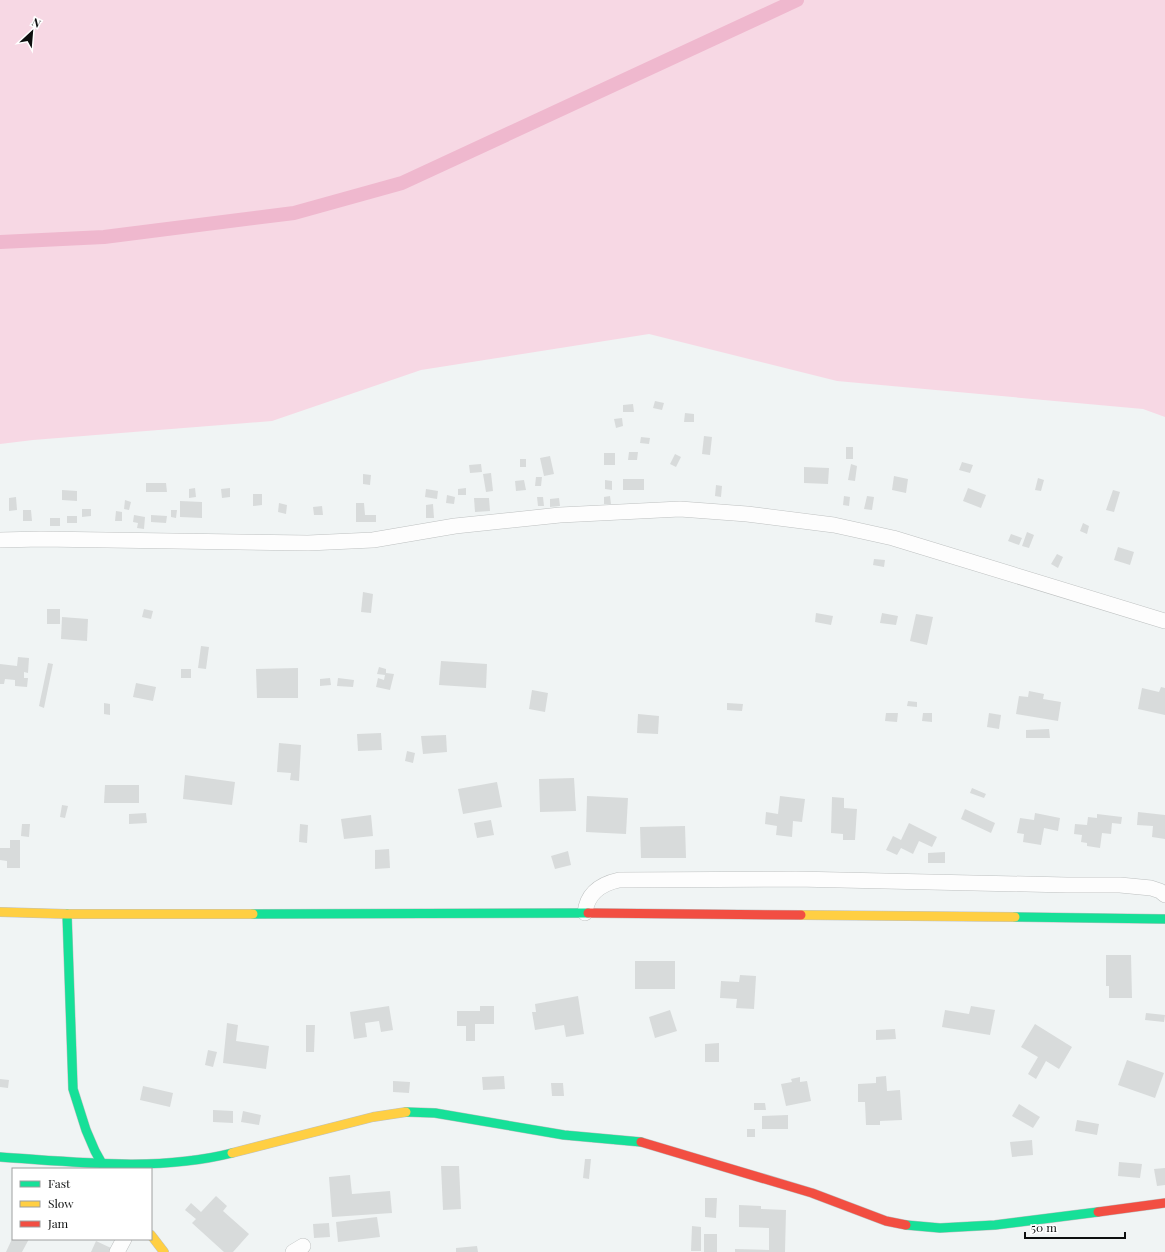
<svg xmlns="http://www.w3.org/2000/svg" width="1165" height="1252" font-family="'Playfair Display',serif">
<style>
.green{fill:#f7d8e4}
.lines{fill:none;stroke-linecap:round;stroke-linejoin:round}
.canal{stroke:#efb8ce;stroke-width:14}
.building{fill:#d8dbdb}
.street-casing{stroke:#bec1c1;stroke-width:16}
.fast-casing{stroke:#bec1c1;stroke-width:10}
.slow-casing{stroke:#bec1c1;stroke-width:10}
.jam-casing{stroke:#bec1c1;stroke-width:10}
.street{stroke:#fdfdfd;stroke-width:15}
.fast{stroke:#16e098;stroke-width:9}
.slow{stroke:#ffcf43;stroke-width:9}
.jam{stroke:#f24e42;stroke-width:9}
</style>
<rect width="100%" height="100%" fill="#f0f4f4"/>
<path class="green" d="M0,0H1165V417L1143,409L837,381L649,334L421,370L272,421L33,440L0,444Z"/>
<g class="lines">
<path class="canal" d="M0,242L104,237L294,213L402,183L797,0"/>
</g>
<g class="building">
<path d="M655,401L664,403L662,410L653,408Z"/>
<path d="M633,404L634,412H623V405Z"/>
<path d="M685,413L694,414V422H684Z"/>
<path d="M622,418L623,426L616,428L614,419Z"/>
<path d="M704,436L712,437L710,455L702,454Z"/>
<path d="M641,437L650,438L649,444L640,443Z"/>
<rect x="846" y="447" width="7" height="12"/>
<path d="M629,452H638L637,460H628Z"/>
<rect x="604" y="453" width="11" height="12"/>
<path d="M675,454L681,457L676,467L670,464Z"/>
<path d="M550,456L554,474L544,476L540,458Z"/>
<rect x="520" y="459" width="6" height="8"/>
<path d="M962,462L973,465L970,473L959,470Z"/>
<path d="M481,464L482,472L470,473L469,465Z"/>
<path d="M851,464L857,466L855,481L848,480Z"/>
<path d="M804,467L829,468L828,484L804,483Z"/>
<path d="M491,473L493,491L486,492L483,474Z"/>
<path d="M363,474L371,475L370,485L363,484Z"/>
<path d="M894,476L908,479L906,493L892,490Z"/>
<path d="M536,477H542L541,486H535Z"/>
<path d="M1038,478L1044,480L1041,491L1035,490Z"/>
<rect x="623" y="479" width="21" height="11"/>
<path d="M524,480L526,490L516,491L515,481Z"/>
<path d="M605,480L612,481V490L605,489Z"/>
<path d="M146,483H166L167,492H146Z"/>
<path d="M716,485L722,486L721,497L715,496Z"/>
<path d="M195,488L196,497L189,498V489Z"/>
<path d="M230,488V497L222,498L221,489Z"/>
<path d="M466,488V495H458V489Z"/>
<path d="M968,488L986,495L981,508L963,501Z"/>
<path d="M426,489L438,491L437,499L425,497Z"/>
<path d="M62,490L77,491V501L62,500Z"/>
<path d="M1113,490L1120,492L1114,512L1106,510Z"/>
<path d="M253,494H262V505L253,506Z"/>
<path d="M447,495L455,497L454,504L446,503Z"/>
<path d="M610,496L611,504H604V497Z"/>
<path d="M844,496L850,497L849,506L843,505Z"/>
<path d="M867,496L874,497L872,510L864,509Z"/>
<path d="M16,497L17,510L9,511V498Z"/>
<path d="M537,497H543L544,506H538Z"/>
<path d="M474,498H489L490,511L475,512Z"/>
<path d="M559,498L560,506L550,507V499Z"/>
<path d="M125,500L131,502L129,510L124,509Z"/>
<path d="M180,501L202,502V518L180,517Z"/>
<path d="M279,503L287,505L286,514L278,512Z"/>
<path d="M356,503H364L365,515H376V522H356Z"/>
<path d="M433,504L434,518H426V505Z"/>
<path d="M322,506L323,515H314L313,507Z"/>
<path d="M82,509H91V516L82,517Z"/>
<path d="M23,510H31L32,521H23Z"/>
<path d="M171,510H177L176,518L171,517Z"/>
<path d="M116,511L122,512V521H115Z"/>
<path d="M134,515L145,517L144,529L137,528L138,523L133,522Z"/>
<path d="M151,515L167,516L166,523L151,522Z"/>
<rect x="67" y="516" width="10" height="7"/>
<rect x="50" y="518" width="10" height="8"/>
<path d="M1083,523L1089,526L1087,534L1080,531Z"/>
<path d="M1027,532L1034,535L1029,548L1022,546Z"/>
<path d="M1011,534L1022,538L1019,545L1008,541Z"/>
<path d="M1118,547L1134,552L1130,565L1114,560Z"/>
<path d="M1057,554L1063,557L1058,568L1051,564Z"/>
<path d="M874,559L885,560L884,567L873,565Z"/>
<path d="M363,592L373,594L371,613L361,612Z"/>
<rect x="47" y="609" width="13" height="15"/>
<path d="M144,609L153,611L151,619L142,617Z"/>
<path d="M816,613L833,616L831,625L815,622Z"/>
<path d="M882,613L898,616L896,625L880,623Z"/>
<path d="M916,614L933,617L927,645L910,641Z"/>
<path d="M62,617L88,619L87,641L61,639Z"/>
<path d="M201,646L209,647L206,669L198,668Z"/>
<path d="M18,657L29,658L28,673L24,672V678H28L27,687L15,686V680L5,679L4,684H0V664L17,666Z"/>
<path d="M441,661L487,664L486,688L439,685Z"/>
<path d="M48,663L53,664L44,708L39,706Z"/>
<path d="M379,667L386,669V673L394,674L390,690L376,687L378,678L384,680L385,675L377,674Z"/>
<path d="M298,668V698H257L256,669Z"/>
<rect x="181" y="669" width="10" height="9"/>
<path d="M330,678L331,685L320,686V679Z"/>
<path d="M338,678L354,680L353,687L337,686Z"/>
<path d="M136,683L156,687L153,701L133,697Z"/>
<path d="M1161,687L1165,688V715L1138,709L1142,688L1159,692Z"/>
<path d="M532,690L548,693L545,712L529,709Z"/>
<path d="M1029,691L1044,694L1043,699L1061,702L1058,721L1016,714L1019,696L1028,697Z"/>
<path d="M908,701L917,702V707L907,706Z"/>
<path d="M104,703L110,704V715L104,714Z"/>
<path d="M727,703L743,704L742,711L727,710Z"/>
<path d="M886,713H898L897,722L885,721Z"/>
<path d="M923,713H932V722L922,721Z"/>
<path d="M989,713L1001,715L999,729L987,727Z"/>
<path d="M638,714L659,716L658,734L637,733Z"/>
<path d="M1049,729L1050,738H1026V730Z"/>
<path d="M381,733L382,750L358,751L357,734Z"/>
<path d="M446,735L447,752L423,754L421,736Z"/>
<path d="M279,743L301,745L299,781L290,780L291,773L277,772Z"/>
<path d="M407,751L415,753L413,763L405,761Z"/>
<path d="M185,775L235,782L232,805L183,799Z"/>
<path d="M574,778L576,811L540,812L539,779Z"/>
<path d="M497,782L502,807L463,814L458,789Z"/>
<path d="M105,785H139V803H104Z"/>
<path d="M972,788L986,794L984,798L970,793Z"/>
<path d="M587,796L628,798L626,834L586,832Z"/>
<path d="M780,796L805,799L802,822L793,821L792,837L776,835L777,826L765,824L766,812L778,814Z"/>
<path d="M832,797L844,798V808L857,809L855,840H843V834L831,833Z"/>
<path d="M62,805L68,806L65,818L60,817Z"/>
<path d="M965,809L995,823L991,833L961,819Z"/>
<path d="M1138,812L1165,815V839L1152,837L1153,826L1137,825Z"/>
<path d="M146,813L147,823L129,824V814Z"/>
<path d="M1035,813L1060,818L1058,831L1044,828L1041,845L1023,842L1024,834L1017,833L1020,818L1034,820Z"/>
<path d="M1097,814L1122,817L1121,824L1112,823L1111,834L1102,833L1100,848L1087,846V843L1081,842L1082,835L1074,834L1075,824L1087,825L1088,817L1097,818Z"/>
<path d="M371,815L373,836L344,839L341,819Z"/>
<path d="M491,820L494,835L477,838L474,823Z"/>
<path d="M909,823L937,837L932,847L919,841L913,854L901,848L897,855L886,850L893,836L901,840Z"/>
<path d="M22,824H30L29,837L21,836Z"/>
<path d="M300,824L308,825L307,843L299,842Z"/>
<path d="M685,826L686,858H641L640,827Z"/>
<path d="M10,840H20V868H7V861L0,860V848H10Z"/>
<path d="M389,849L390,868L375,869V850Z"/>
<path d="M568,851L571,865L555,869L551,856Z"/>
<path d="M945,852V863H928V853Z"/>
<path d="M1106,955H1131L1132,998H1109V986H1106Z"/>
<rect x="635" y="961" width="40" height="28"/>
<path d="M740,975L756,976L754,1009L736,1008L737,999L720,998L721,981L739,982Z"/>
<path d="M578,996L584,1034L566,1037L564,1025L535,1030L532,1012H536L535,1004Z"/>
<path d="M389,1006L393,1030L381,1032L379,1021L365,1023L367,1037L354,1039L350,1012Z"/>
<path d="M480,1006H494V1024H475V1041H466V1026H457V1011H480Z"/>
<path d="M971,1006L995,1010L990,1035L942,1027L945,1010L969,1014Z"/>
<path d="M670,1010L677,1031L655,1038L649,1017Z"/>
<path d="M1146,1013L1165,1015L1164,1022L1145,1020Z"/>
<path d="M227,1023L238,1025L236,1041L269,1046L266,1069L223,1063Z"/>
<path d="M1035,1024L1072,1047L1059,1069L1046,1061L1036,1079L1028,1074L1038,1057L1021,1047Z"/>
<path d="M306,1025H315L314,1052H306Z"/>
<path d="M895,1029L896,1039L876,1040V1030Z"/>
<path d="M719,1043V1062H705V1044Z"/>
<path d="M208,1050L217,1052L213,1067L205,1065Z"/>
<path d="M1127,1060L1164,1073L1155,1098L1118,1085Z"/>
<path d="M504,1076L505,1089L483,1090L482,1077Z"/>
<path d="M886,1076L887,1091L900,1090L902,1120L880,1121V1125H866L865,1102H858V1084L876,1083V1077Z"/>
<path d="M800,1077V1082L807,1081L811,1101L786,1106L781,1084L792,1082L791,1079Z"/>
<path d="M0,1079L9,1080L8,1088L0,1087Z"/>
<path d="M393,1081L410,1082L409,1093L393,1092Z"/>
<path d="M551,1083H563L564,1096H552Z"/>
<path d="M143,1086L173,1093L170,1107L140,1100Z"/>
<path d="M754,1103H765L766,1110H754Z"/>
<path d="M1019,1104L1040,1117L1033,1128L1012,1116Z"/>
<path d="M213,1110L233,1111V1123L213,1122Z"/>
<path d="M243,1111L261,1115L259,1125L241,1122Z"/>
<path d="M788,1115V1129H762V1116Z"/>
<path d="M1077,1120L1099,1124L1097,1135L1075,1131Z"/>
<rect x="747" y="1129" width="8" height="8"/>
<path d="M1032,1140L1033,1155L1012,1157L1010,1142Z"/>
<path d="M585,1159H591L589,1179L583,1178Z"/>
<path d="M1119,1162L1142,1164L1140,1178L1118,1176Z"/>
<path d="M441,1166H459L461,1209L443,1210Z"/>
<path d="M1165,1168V1185L1157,1186L1154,1169Z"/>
<path d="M350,1175L352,1194L390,1191L392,1213L332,1217L329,1177Z"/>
<path d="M216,1196L227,1206L223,1211L249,1234L233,1252H224L192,1223L196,1219L185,1210L191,1203L201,1212Z"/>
<path d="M705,1198H717L716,1218L705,1217Z"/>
<path d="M739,1205L761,1206V1209L786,1210L785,1252H735V1249L769,1250V1228L739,1227Z"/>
<path d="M377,1217L380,1237L338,1242L336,1222Z"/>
<path d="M329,1223L330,1237L314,1238L313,1224Z"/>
<path d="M692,1226L701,1227V1251H691Z"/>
<rect x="704" y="1234" width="13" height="18"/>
<path d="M12,1239H29L22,1252H6Z"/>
<path d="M96,1241L111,1248L109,1252H91Z"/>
<path d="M477,1246L478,1252H456V1248Z"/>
</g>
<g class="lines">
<defs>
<g id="street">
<path d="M0,540L41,539L308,543L373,540L455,526L560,515L680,509L747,514L834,525L893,538L1165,621"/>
<path d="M585,913C587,893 601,884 619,880L796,879L1067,885H1120L1151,888L1160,891L1165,895"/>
<path d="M117,1252L124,1239"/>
<path d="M293,1252L303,1246"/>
</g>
<g id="fast">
<path d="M67,914L73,1089L86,1130L95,1151L105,1169"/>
<path d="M253,914L588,913"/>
<path d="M1015,917L1165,919"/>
<path d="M406,1112L435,1113L564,1135L641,1142"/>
<path d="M0,1157C76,1162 157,1172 232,1153"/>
<path d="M906,1225L940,1228L995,1225L1098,1212"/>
</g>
<g id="slow">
<path d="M0,912L67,914H253"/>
<path d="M801,915L1015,917"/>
<path d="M232,1153L373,1117L406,1112"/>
<path d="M151,1235L164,1252"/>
</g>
<g id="jam">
<path d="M588,913L801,915"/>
<path d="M641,1142L812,1193L886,1221L906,1225"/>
<path d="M1098,1212L1165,1203"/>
</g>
</defs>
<use href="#street" class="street-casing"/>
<use href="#fast" class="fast-casing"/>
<use href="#slow" class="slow-casing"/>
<use href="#jam" class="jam-casing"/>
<use href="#street" class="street"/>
<use href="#fast" class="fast"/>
<use href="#slow" class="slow"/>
<use href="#jam" class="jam"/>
</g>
<rect x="12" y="1168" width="140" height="72" fill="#ffffff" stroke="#9e9f9f"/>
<rect x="20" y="1181" width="20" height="6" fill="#16e098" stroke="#9e9f9f"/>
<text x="48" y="1188" font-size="12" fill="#0d0f0f">Fast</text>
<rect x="20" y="1201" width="20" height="6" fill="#ffcf43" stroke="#9e9f9f"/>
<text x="48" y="1208" font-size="12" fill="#0d0f0f">Slow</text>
<rect x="20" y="1221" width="20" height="6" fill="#f24e42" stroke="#9e9f9f"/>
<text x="48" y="1228" font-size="12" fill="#0d0f0f">Jam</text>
<g transform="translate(32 32) rotate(26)" stroke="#ffffff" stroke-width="3" paint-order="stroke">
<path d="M0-3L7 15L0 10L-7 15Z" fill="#0d0f0f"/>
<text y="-6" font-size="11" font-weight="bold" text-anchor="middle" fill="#0d0f0f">N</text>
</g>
<path d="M1025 1232v6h100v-6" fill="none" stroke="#0d0f0f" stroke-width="2"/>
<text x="1031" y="1232" font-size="12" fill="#0d0f0f" stroke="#ffffff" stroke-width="3" paint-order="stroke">50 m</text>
</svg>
